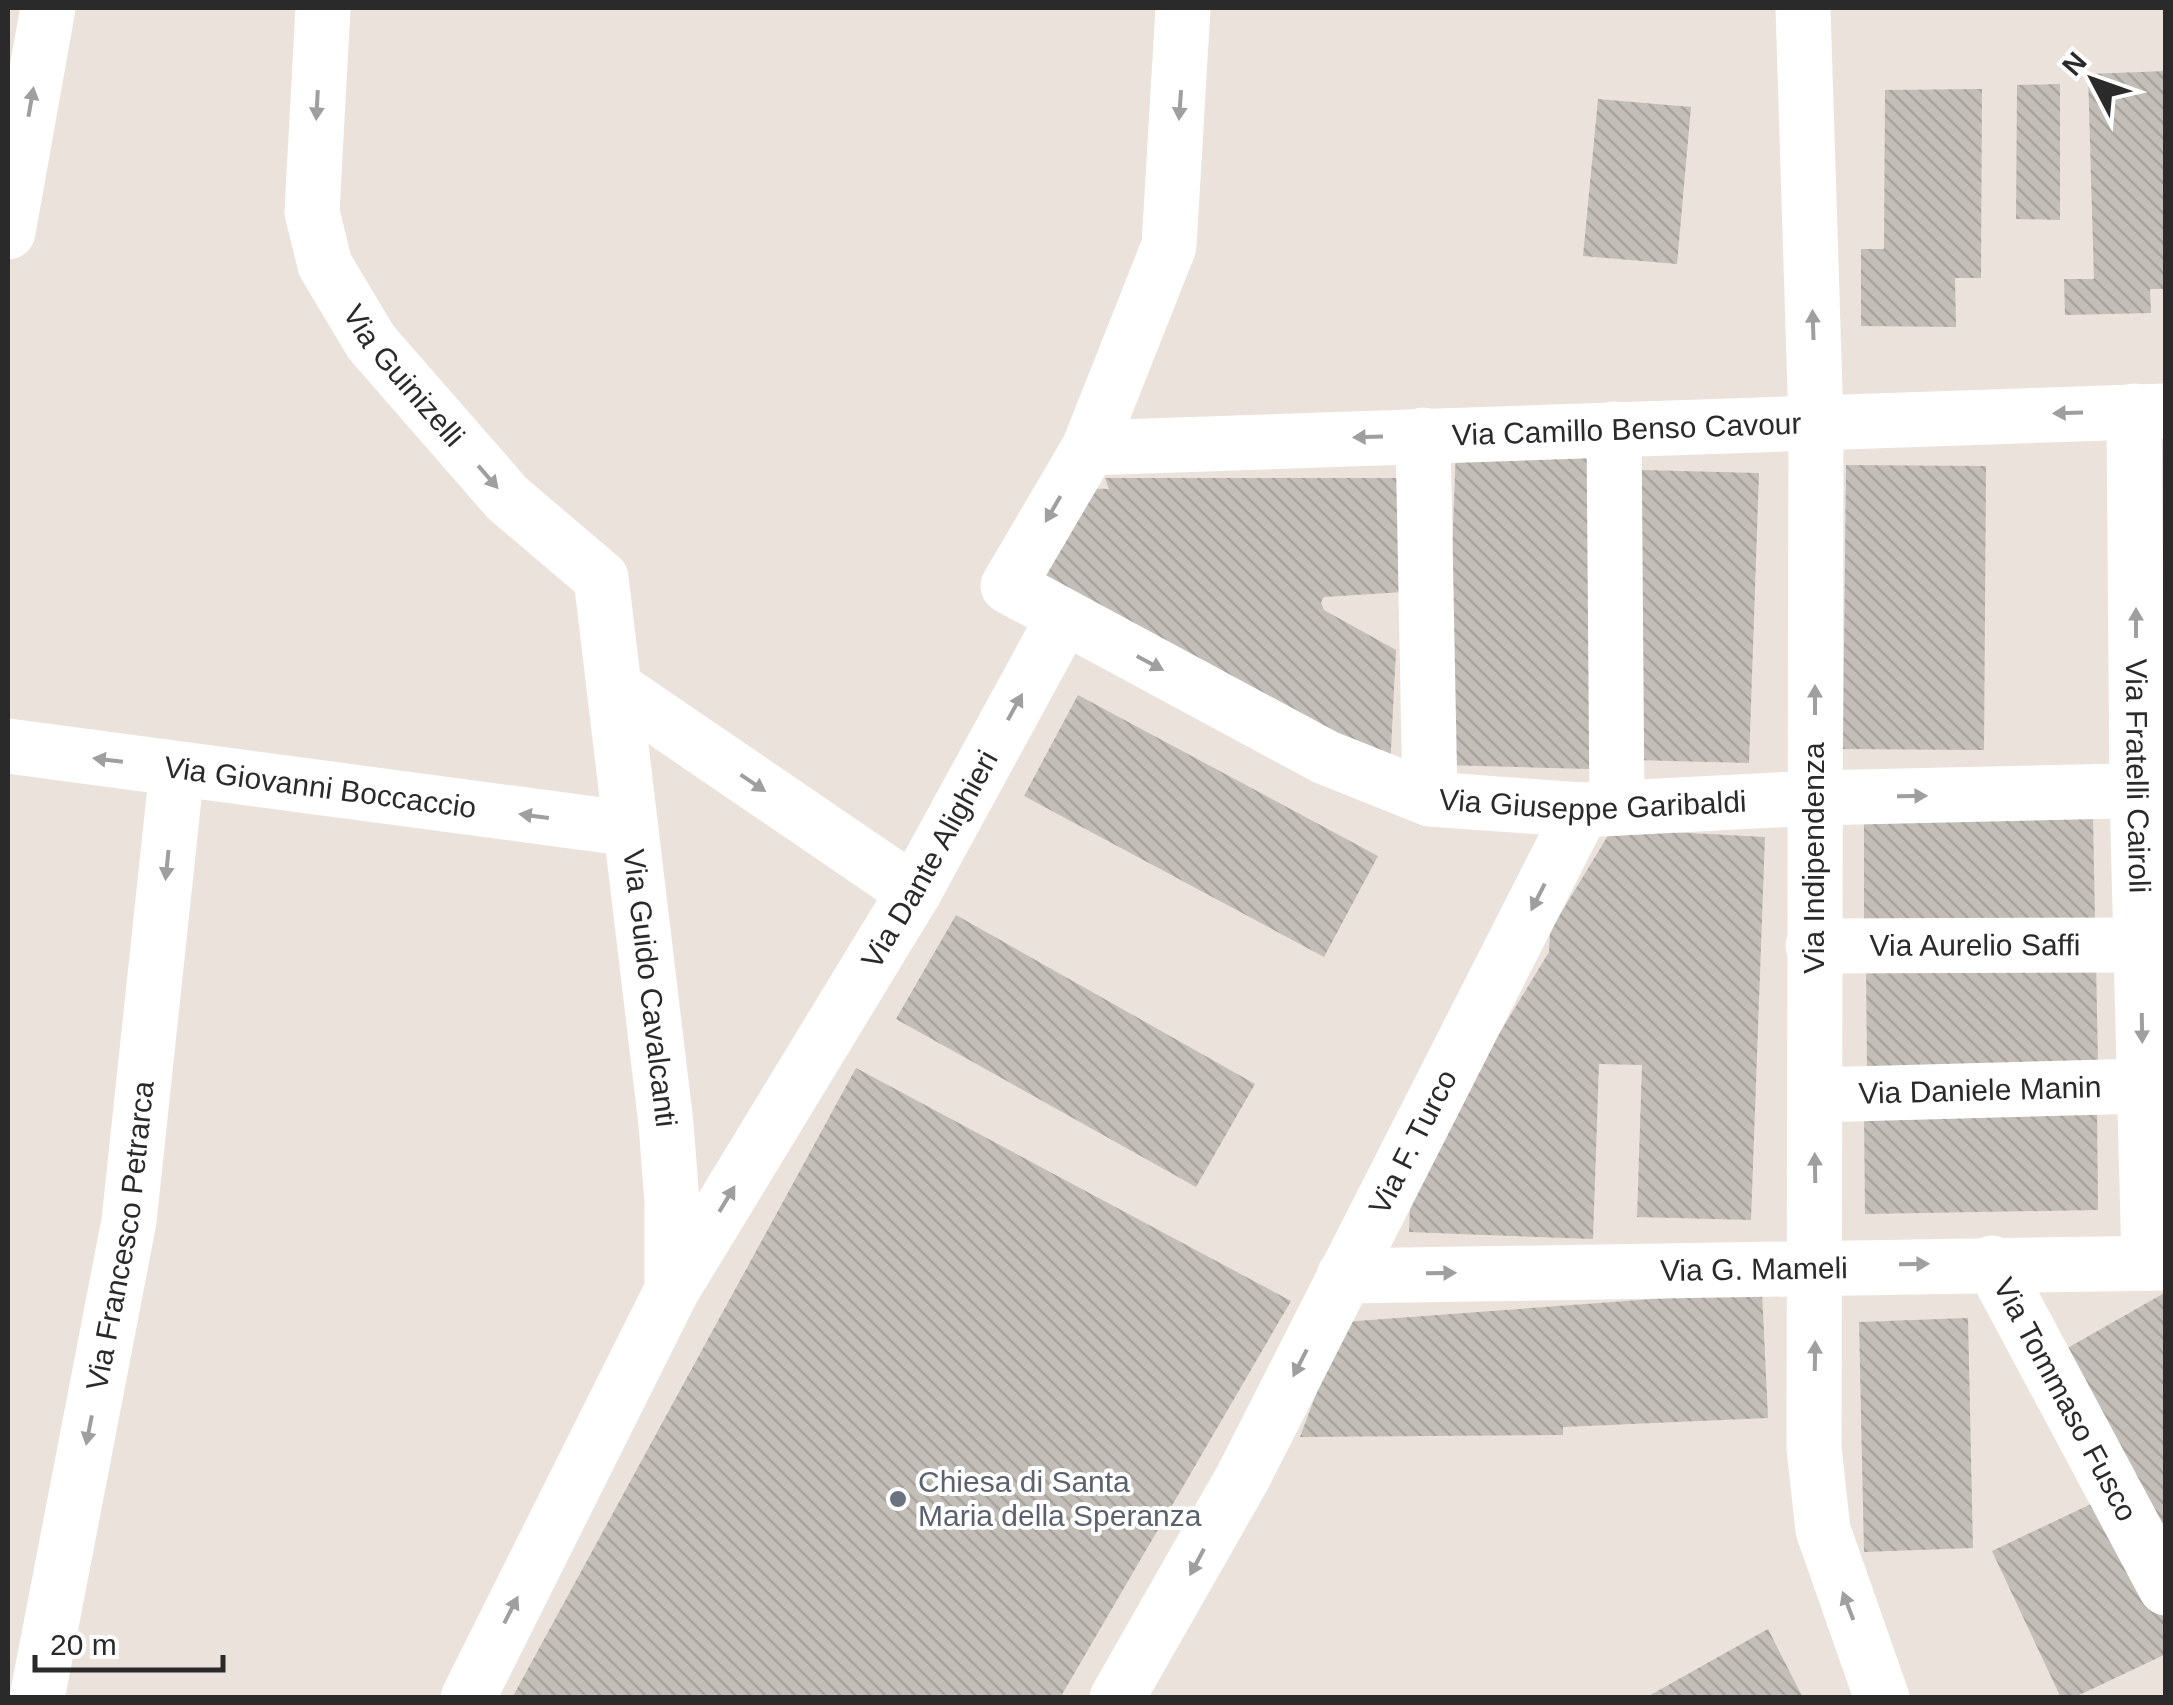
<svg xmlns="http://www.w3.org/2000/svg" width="2173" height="1705" font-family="Arial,sans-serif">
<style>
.building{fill:url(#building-back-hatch)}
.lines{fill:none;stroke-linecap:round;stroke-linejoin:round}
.minor{stroke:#fff;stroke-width:55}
.tertiary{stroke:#fff;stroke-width:55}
.oneway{fill:#9f9f9f}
.worship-dot{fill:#6b7280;stroke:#fff;stroke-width:4}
.labels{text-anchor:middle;stroke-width:8;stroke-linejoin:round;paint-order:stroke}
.street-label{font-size:30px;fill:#2a2a2a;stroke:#fff}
.worship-label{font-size:30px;fill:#5b616d;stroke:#fff;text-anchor:start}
</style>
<defs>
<pattern id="building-back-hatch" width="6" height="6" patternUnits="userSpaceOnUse" patternTransform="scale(2.5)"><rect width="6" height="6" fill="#c4beb8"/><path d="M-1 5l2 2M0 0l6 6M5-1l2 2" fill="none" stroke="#a9a39e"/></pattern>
</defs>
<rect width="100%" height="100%" fill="#ece2dc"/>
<g class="building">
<path d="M2166,71V289H2150L2151,313L2065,315L2064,279H2094L2088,74Z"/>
<path d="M2060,84V220L2016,219L2017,85Z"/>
<path d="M1982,89L1981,278H1955L1956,327L1861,326V249H1884L1885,90Z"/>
<path d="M1598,99L1691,107L1677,264L1583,256Z"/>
<path d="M1456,449L1600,454L1589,769L1444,765Z"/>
<path d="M1846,465L1986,466L1984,750L1843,749Z"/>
<path d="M1642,470L1759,473L1749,763L1633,760Z"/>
<path d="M1105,478H1398L1403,592L1324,597L1321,602L1324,610L1396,650L1390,769L1045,575L1072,488L1109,489Z"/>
<path d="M1078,695L1378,856L1324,957L1024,796Z"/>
<path d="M2093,816L2095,921L1864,925V820Z"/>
<path d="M1612,829L1765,837L1751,1220L1637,1217L1642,1065L1599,1064L1593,1239L1409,1232L1411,1178L1549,952L1550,931Z"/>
<path d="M956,915L1255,1084L1196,1187L896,1019Z"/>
<path d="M2096,960L2098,1064L1867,1069L1866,965Z"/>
<path d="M856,1068L1291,1301L1060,1698H512Z"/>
<path d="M2097,1107L2098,1210L1865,1214L1864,1111Z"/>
<path d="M1762,1291L1768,1418L1563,1427V1435L1300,1437L1343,1322Z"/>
<path d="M2166,1292V1546L2057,1354Z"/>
<path d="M1968,1318L1973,1548L1864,1552L1859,1322Z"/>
<path d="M2112,1494L2166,1607V1654L2073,1698H2061L1992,1551Z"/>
<path d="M1768,1629L1803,1698H1645Z"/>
</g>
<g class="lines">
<g class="minor">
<path id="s1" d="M323,8L312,212L325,265L371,342L507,498L601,578L666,1124L672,1202V1290"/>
<path id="s2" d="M1183,8L1169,246L1089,448L1008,586L1325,757L1430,799L1582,810L1814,798L2166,790"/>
<path d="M1803,8L1816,423L1814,1448L1823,1530L1882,1698"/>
<path id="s3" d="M2134,411L2137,791L2149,1263"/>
<path d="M1614,429L1617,808"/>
<path d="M1423,435L1430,799"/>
<path id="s4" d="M1089,448L2166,411"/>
<path d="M618,690L914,892"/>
<path id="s5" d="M8,746L631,829"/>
<path id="s6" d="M1813,946L2140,945"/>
<path id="s7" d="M1815,1095L2144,1086"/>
<path id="s8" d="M1992,1263L2166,1588"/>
<path id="s9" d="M1344,1276L2166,1263"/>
<path id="s10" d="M37,1698L129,1221L177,769"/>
<path id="s11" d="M468,1698L672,1290L914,892L1064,617"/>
<path id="s12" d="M1117,1698L1243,1477L1582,810"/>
</g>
<path class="tertiary" d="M8,232L48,8"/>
</g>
<defs><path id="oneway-solid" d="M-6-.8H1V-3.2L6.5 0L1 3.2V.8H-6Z" transform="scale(2.5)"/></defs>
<g class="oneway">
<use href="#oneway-solid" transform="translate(31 102) rotate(-80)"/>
<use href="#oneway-solid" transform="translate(317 105) rotate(93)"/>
<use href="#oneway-solid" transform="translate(1180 105) rotate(94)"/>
<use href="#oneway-solid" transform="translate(1813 325) rotate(-92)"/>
<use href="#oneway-solid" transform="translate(2068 413) rotate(178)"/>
<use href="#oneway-solid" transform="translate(1368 437) rotate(178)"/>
<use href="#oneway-solid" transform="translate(488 477) rotate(49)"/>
<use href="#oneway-solid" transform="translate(1053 509) rotate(120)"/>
<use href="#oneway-solid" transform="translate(2136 623) rotate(-90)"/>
<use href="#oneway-solid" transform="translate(1150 663) rotate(28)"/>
<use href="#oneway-solid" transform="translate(1815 700) rotate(-90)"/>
<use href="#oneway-solid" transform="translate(1015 707) rotate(-61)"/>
<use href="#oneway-solid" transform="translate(108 760) rotate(-173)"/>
<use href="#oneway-solid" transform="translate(753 783) rotate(34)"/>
<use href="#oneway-solid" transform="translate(1912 796) rotate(-1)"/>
<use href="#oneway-solid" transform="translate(534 816) rotate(-172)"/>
<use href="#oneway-solid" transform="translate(167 865) rotate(96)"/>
<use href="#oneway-solid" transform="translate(1538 897) rotate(117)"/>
<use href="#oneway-solid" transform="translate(2142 1028) rotate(89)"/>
<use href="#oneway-solid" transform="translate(1815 1168) rotate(-91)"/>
<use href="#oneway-solid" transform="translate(727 1199) rotate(-59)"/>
<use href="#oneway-solid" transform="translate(1914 1264) rotate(-1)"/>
<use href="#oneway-solid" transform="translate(1441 1273) rotate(-1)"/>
<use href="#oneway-solid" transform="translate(1815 1356) rotate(-89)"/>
<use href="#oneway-solid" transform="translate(1300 1363) rotate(117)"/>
<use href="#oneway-solid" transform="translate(89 1430) rotate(101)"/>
<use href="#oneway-solid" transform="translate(1197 1562) rotate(118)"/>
<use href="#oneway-solid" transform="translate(1848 1606) rotate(-111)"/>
<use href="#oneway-solid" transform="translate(511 1610) rotate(-63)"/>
</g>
<circle class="worship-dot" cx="898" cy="1499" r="10"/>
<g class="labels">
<g class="street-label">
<text dy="10" stroke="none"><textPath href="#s1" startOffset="395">Via Guinizelli</textPath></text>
<text dy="10" stroke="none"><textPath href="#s4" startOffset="538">Via Camillo Benso Cavour</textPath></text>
<text dy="10" stroke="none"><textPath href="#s3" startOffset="365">Via Fratelli Cairoli</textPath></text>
<text dy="10" stroke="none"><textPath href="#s5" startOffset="315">Via Giovanni Boccaccio</textPath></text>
<text dy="10" stroke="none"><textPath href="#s2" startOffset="1252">Via Giuseppe Garibaldi</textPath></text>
<text transform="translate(1814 858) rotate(-90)" y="10">Via Indipendenza</text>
<text dy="10" stroke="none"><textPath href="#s11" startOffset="958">Via Dante Alighieri</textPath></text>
<text dy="10" stroke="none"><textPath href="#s6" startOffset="162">Via Aurelio Saffi</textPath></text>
<text dy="10" stroke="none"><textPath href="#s1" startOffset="1092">Via Guido Cavalcanti</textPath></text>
<text dy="10" stroke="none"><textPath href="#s7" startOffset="165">Via Daniele Manin</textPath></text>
<text dy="10" stroke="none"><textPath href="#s12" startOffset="630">Via F. Turco</textPath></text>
<text dy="10" stroke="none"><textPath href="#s10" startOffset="470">Via Francesco Petrarca</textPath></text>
<text dy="10" stroke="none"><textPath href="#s9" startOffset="410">Via G. Mameli</textPath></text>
<text dy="10" stroke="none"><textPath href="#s8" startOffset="155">Via Tommaso Fusco</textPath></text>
</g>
<g class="worship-label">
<text x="918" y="1492">Chiesa di Santa<tspan x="918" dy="34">Maria della Speranza</tspan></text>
</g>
</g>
<rect width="2173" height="1705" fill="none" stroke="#2a2a2a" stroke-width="20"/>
<g transform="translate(2093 80) rotate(311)" stroke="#ffffff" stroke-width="8" paint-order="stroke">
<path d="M0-8L18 38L0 25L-18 38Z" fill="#2a2a2a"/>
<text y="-15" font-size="28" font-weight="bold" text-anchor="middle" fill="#2a2a2a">N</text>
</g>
<path d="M35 1655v15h188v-15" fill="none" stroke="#2a2a2a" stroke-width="5"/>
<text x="50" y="1655" font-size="30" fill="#2a2a2a" stroke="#ffffff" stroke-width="8" paint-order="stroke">20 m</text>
</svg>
